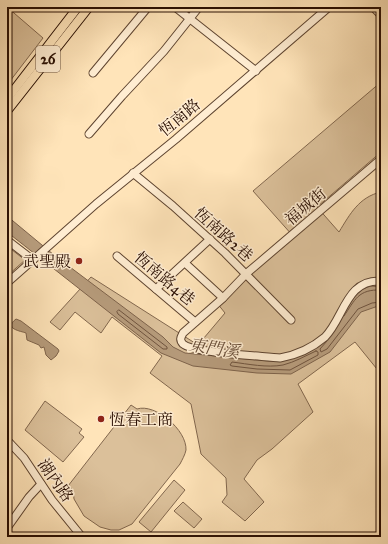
<svg xmlns="http://www.w3.org/2000/svg" width="388" height="544" font-family="'IM FELL Great Primer','Noto Serif TC',serif">
<style>
.green{fill:#dbc09a;stroke:#82674e}
.water{fill:#b69b7b;stroke:#7e634b}
.lines{fill:none;stroke-linecap:round;stroke-linejoin:round}
.shore{stroke:#70543e;stroke-width:1}
.stream{stroke:#7e634b;stroke-width:1.5}
.minor-casing{stroke:#5e4430;stroke-width:9}
.major-casing{stroke:#290e02;stroke-width:10}
.minor{stroke:#ffedd2;stroke-width:7}
.major{stroke:#ffe4b9;stroke-width:8}
.poi-dot{fill:#8f2418;stroke:#ffedd2;stroke-width:1.5}
.labels{text-anchor:middle;stroke-width:3;stroke-linejoin:round;paint-order:stroke}
.shield{fill:#ffedd2;stroke:#695140;stroke-width:1}
.shield-label{font-size:15px;font-weight:bold;fill:#290e02}
.street-label{font-size:16px;fill:#290e02;stroke:#ffedd2}
.poi-label{font-size:16px;fill:#290e02;stroke:#ffedd2;text-anchor:end}
.water-label{font-size:17px;font-style:italic;fill:#684d38;stroke:#ffedd2}
</style>
<rect width="100%" height="100%" fill="#ffe4b9"/>
<filter id="stains"><feTurbulence type="fractalNoise" baseFrequency=".005" numOctaves="4"/><feColorMatrix values="0 0 0 0 .2 0 0 0 0 .09 0 0 0 0 .02 0 0 0 .5 -.17"/></filter>
<radialGradient id="worn" r=".72"><stop offset=".6" stop-color="#630" stop-opacity="0"/><stop offset="1" stop-color="#630" stop-opacity=".3"/></radialGradient>
<g class="green">
<path d="M7,7L43,38L7,85Z"/>
<path d="M381,82V152L317,207L339,232C350,214 359,197 381,192V374L355,342L298,384L313,412L272,449L257,460L244,479L264,502L245,521L222,502L227,495L226,478L201,454L191,404L150,373L162,356L112,317L101,333L75,312L60,330L50,322L91,277L198,345L225,313L217,303L293,236L253,191Z"/>
<path d="M7,246L25,260L7,276Z"/>
<path d="M45,401L82,429L79,433L84,437L63,462L25,430Z"/>
<path d="M131,405L137,409C155,403 187,430 186,450C185,455 182,460 180,464L132,524L119,530H111L100,527L84,516L74,499L73,490L68,486Z"/>
<path d="M174,480L185,490L151,532L139,522Z"/>
<path d="M183,502L202,519L194,528L174,511Z"/>
</g>
<g class="water">
<path d="M7,216L54,255L163,337L173,347L185,353L268,361H281L317,346L350,300L363,289L370,286L381,287V305L361,312L330,352L291,374L257,373L193,366L161,353L7,232Z"/>
<path d="M16,319L21,321L58,349L59,351L56,356L51,360L46,355L44,347L41,348L39,345L27,340L26,333C21,331 3,329 16,319Z"/>
</g>
<g class="lines">
<g class="shore">
<path d="M119,310L167,347V349H163L118,314L117,312Z"/>
<path d="M344,316C355,300 358,289 381,290"/>
<path d="M327,341L320,349L321,352L327,349L358,309L372,303L381,302"/>
<path d="M316,351L318,352V355L290,370L257,369L232,366L230,365L232,362C248,364 267,368 283,365C295,362 305,356 316,351Z"/>
</g>
<path class="stream" d="M52,254L58,259"/>
<defs>
<g id="minor">
<path d="M175,7L256,71"/>
<path d="M373,7L381,15"/>
<path d="M93,73L148,7"/>
<path d="M89,134L122,96L164,51L199,7"/>
<path d="M381,159L247,273L223,298L183,333C181,337 179,340 183,344C193,353 263,356 280,358C297,355 312,348 325,337C344,318 346,279 381,281"/>
<path d="M133,173L173,206L225,253L291,320"/>
<path d="M7,240L33,260"/>
<path d="M117,256L195,322"/>
<path d="M185,263L223,298"/>
<path d="M7,283L96,204L176,139L329,7"/>
<path d="M156,289L210,239"/>
<path d="M7,440L24,458L52,500L82,537"/>
<path d="M7,528L29,497L41,484"/>
</g>
<g id="major">
<path d="M7,99L78,7"/>
<path d="M7,111L89,7"/>
</g>
</defs>
<use href="#minor" class="minor-casing"/>
<use href="#major" class="major-casing"/>
<use href="#minor" class="minor"/>
<use href="#major" class="major"/>
</g>
<g class="poi-dot">
<circle cx="79" cy="261" r="4"/>
<circle cx="101" cy="419" r="4"/>
</g>
<g class="labels">
<rect class="shield" x="36" y="46" width="24" height="26" rx="3"/>
<g class="shield-label">
<text x="48" y="64">26</text>
</g>
<g class="street-label">
<text transform="translate(179 117) rotate(-40)" y="6">恆南路</text>
<text transform="translate(305 206) rotate(-40)" y="6">福城街</text>
<text transform="translate(224 234) rotate(42)" y="6">恆南路2巷</text>
<text transform="translate(165 278) rotate(40)" y="6">恆南路4巷</text>
<text transform="translate(56 480) rotate(55)" y="6">湖內路</text>
</g>
<g class="poi-label">
<text x="71" y="267">武聖殿</text>
<text x="109" y="425" text-anchor="start">恆春工商</text>
</g>
<g class="water-label">
<text transform="translate(214 348) rotate(9)" y="6">東門溪</text>
</g>
</g>
<rect width="388" height="544" fill="none" stroke="#ffe4b9" stroke-width="24"/>
<rect x="8" y="8" width="372" height="528" fill="none" stroke="#290e02" stroke-width="2"/>
<rect x="12" y="12" width="364" height="520" fill="none" stroke="#290e02"/>
<rect width="100%" height="100%" filter="url(#stains)"/>
<rect width="100%" height="100%" fill="url(#worn)"/>
</svg>
